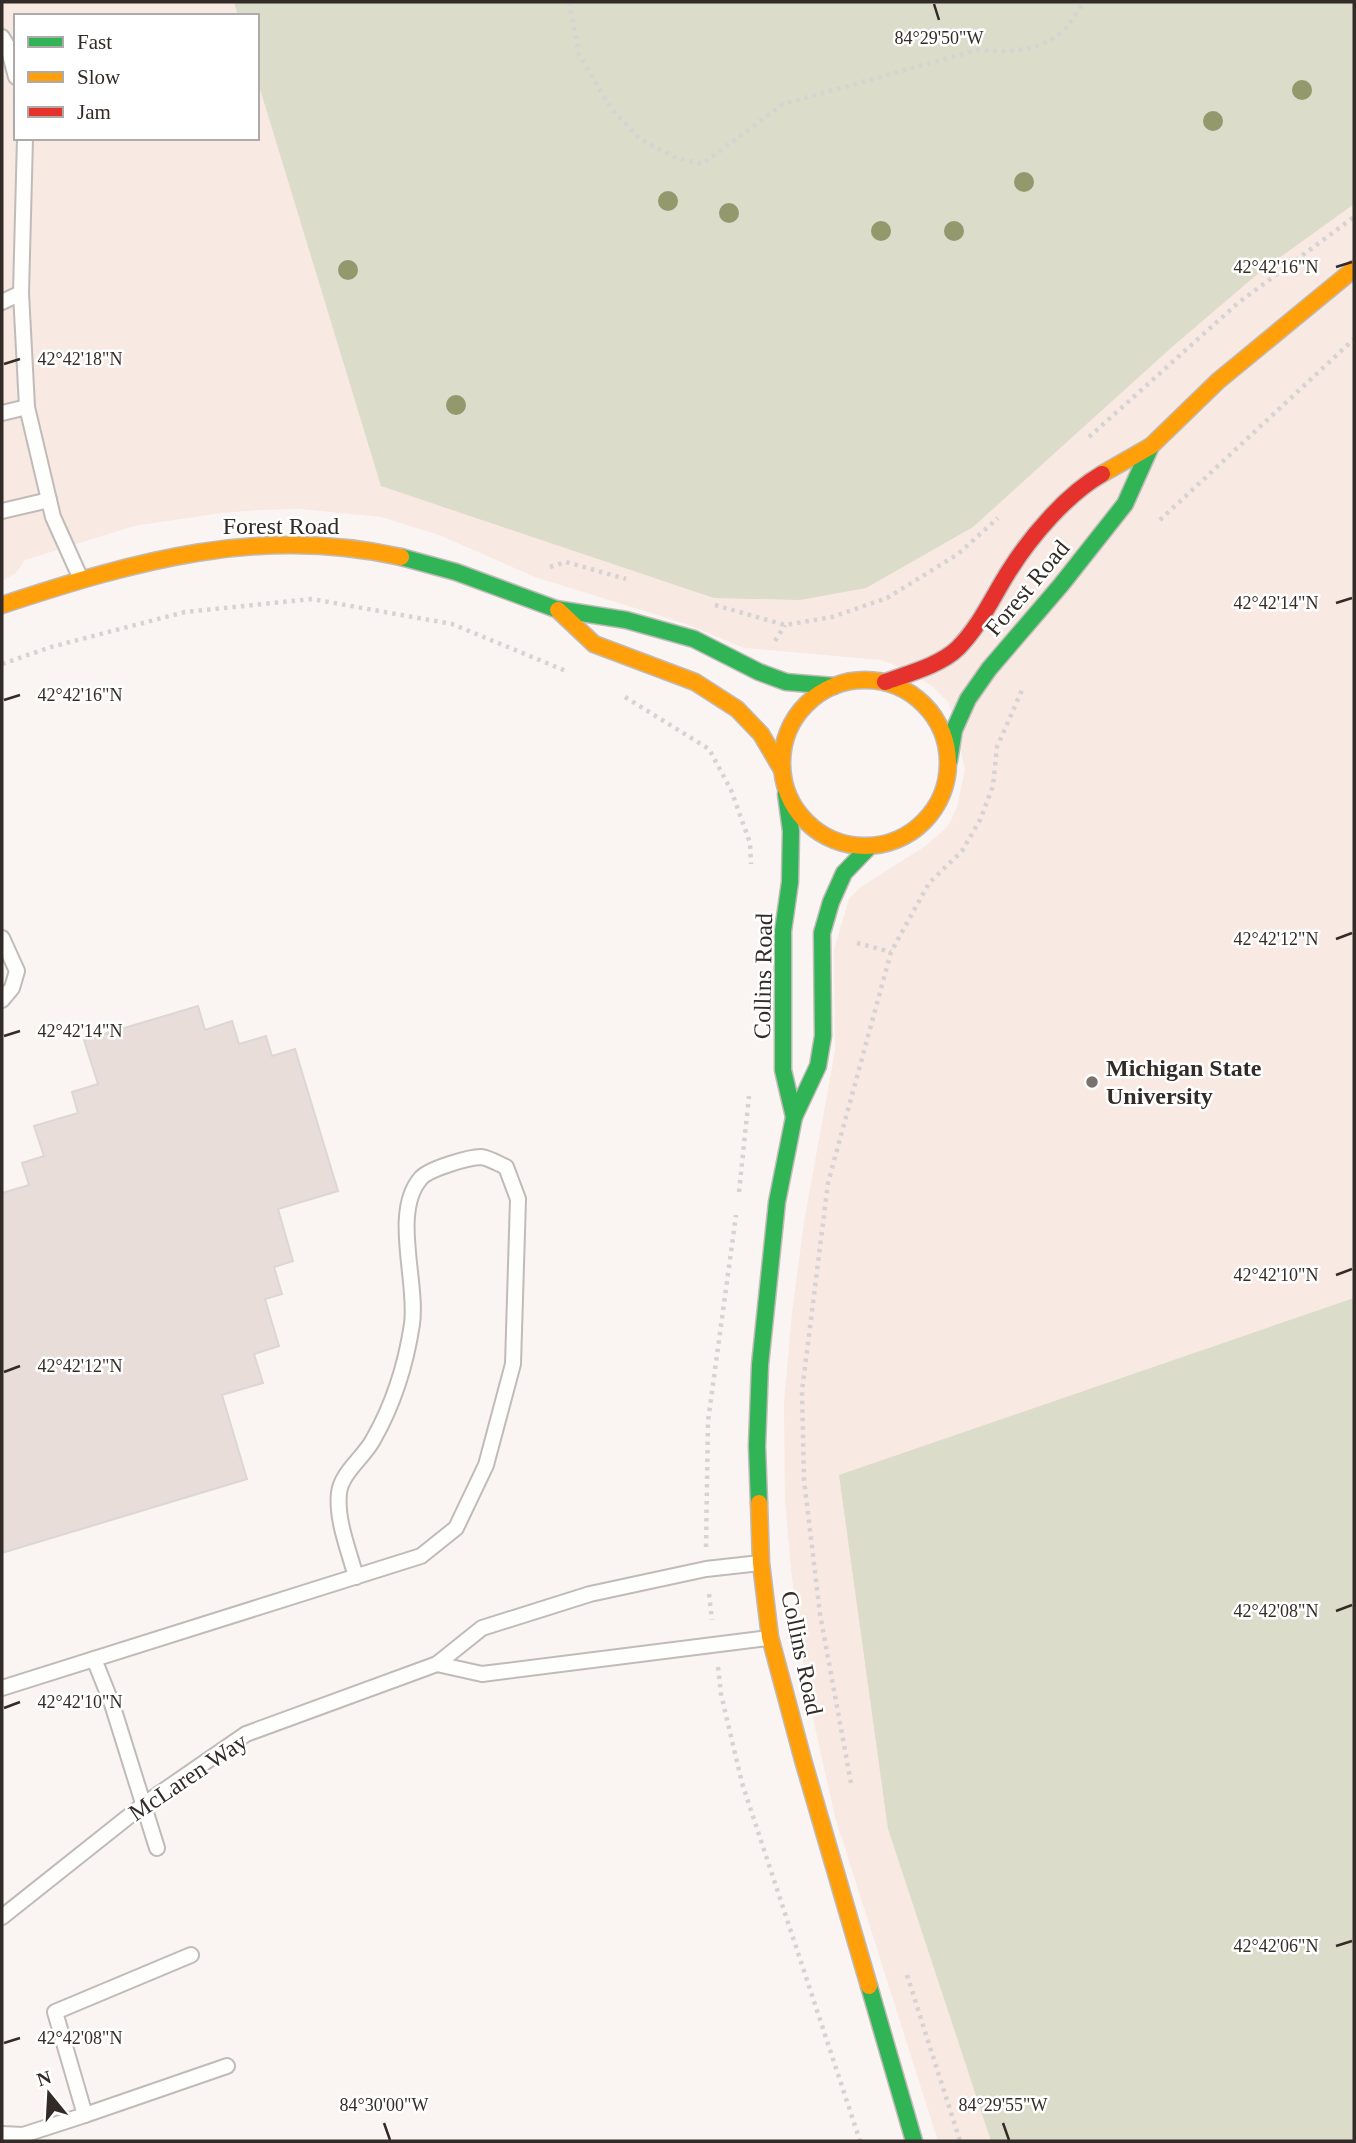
<svg xmlns="http://www.w3.org/2000/svg" width="1356" height="2143" font-family="Georgia,serif">
<style>
.built{fill:#f8e9e2;fill-rule:evenodd}
.green{fill:#dbdcc9}
.building{fill:#e8ddd8;stroke:#ddd7d4;stroke-width:2}
.lines{fill:none;stroke-linecap:round;stroke-linejoin:round}
.lane-casing{stroke:#c0bbb8;stroke-width:18}
.fast-casing{stroke:#c0bbb8;stroke-width:19}
.slow-casing{stroke:#c0bbb8;stroke-width:19}
.jam-casing{stroke:#c0bbb8;stroke-width:19}
.path{stroke:#d6d3d3;stroke-width:4.5;stroke-dasharray:3.5 5;stroke-linecap:butt}
.lane{stroke:#fefefd;stroke-width:14}
.fast{stroke:#30b455;stroke-width:16}
.slow{stroke:#ff9f0a;stroke-width:16}
.jam{stroke:#e5322d;stroke-width:16}
.tree{fill:#94986d}
.ticks{fill:none;stroke:#332b27;stroke-width:2.5}
.poi-dot{fill:#79726e;stroke:#fff;stroke-width:2.5}
.labels{text-anchor:middle;stroke-width:5;stroke-linejoin:round;paint-order:stroke}
.street-label{font-size:24px;fill:#332b27;stroke:#fff}
.poi-label{font-size:24px;font-weight:bold;fill:#332b27;stroke:#fff;text-anchor:start}
.ticks-label{font-size:18px;text-anchor:middle;fill:#332b27;stroke:#fff;stroke-width:5;stroke-linejoin:round;paint-order:stroke}
</style>
<rect width="100%" height="100%" fill="#faf5f3"/>
<path class="built" d="M2,2H1354V2141H938L835,1817L814,1723L801,1651L791,1569L785,1499L784,1403L792,1313L804,1222L835,1051L834,949L849,899L859,888L924,847L936,837L948,826L957,807L965,769L949,703L933,687L909,671L881,660L744,648L686,624L535,577L439,535L381,517L301,509L260,510L221,513L134,526L25,560L16,573L2,581ZM16,16H257V138H16Z"/>
<g class="green">
<path d="M234,2H1354V204L1261,271L1172,347L973,527L866,588L800,600L714,598L381,486L257,79V16H238Z"/>
<path d="M1354,1298V2141H991L888,1829L839,1475Z"/>
</g>
<path class="building" d="M198,1006L205,1030L232,1021L239,1044L266,1036L272,1056L295,1049L338,1191L278,1209L293,1261L274,1267L282,1294L265,1299L279,1346L254,1354L263,1383L222,1395L247,1479L2,1553V1193L29,1185L22,1163L44,1156L34,1126L78,1113L72,1092L98,1084L84,1040Z"/>
<g class="lines">
<defs>
<g id="lane">
<path d="M2,37L8,47L16,77"/>
<path d="M21,293L27,407"/>
<path d="M2,302L21,293L25,138"/>
<path d="M2,413L27,407L53,517L80,577"/>
<path d="M2,511L49,500"/>
<path d="M2,938L17,971L12,988L2,1000"/>
<path d="M94,1659L112,1704L157,1848"/>
<path d="M437,1664L482,1674L768,1638"/>
<path d="M2,1688L421,1556L456,1528L486,1465L513,1364L518,1199L506,1167C499,1164 489,1158 481,1157C469,1157 429,1169 421,1178C391,1212 418,1282 412,1324C406,1364 393,1405 373,1440C364,1457 341,1473 339,1493C336,1520 349,1551 356,1577"/>
<path d="M2,1917L143,1805L246,1734L437,1664L482,1628L590,1594L706,1569L760,1563"/>
<path d="M191,1955L55,2012L85,2115L227,2066"/>
<path d="M2,2134L23,2135L85,2115"/>
</g>
<g id="fast">
<path d="M401,557L456,572L556,609L626,620L694,639L759,672L786,682L834,686"/>
<path d="M949,761L954,730L968,699L989,669L1061,585L1125,504L1151,446"/>
<path d="M786,794L791,831L790,882L783,931V1070L794,1117"/>
<path d="M759,1503L757,1446L760,1365L777,1202L794,1117L818,1066L823,1036L822,933L831,902L844,873L869,847"/>
<path d="M869,1986L914,2141"/>
</g>
<g id="slow">
<path d="M1102,474L1151,446L1218,381L1354,269"/>
<path d="M2,605C135,561 261,525 401,557"/>
<path d="M558,610L594,644L695,682L737,709L761,734L781,768"/>
<circle cx="865" cy="763" r="83"/>
<path d="M759,1503L761,1563L770,1637L803,1760L869,1986"/>
</g>
<path id="jam" d="M885,682C907,674 941,665 958,648C980,626 993,596 1009,571C1031,536 1067,494 1102,474"/>
</defs>
<use href="#lane" class="lane-casing"/>
<use href="#fast" class="fast-casing"/>
<use href="#slow" class="slow-casing"/>
<use href="#jam" class="jam-casing"/>
<g class="path">
<path d="M569,2L579,54L610,107L640,139L674,157L702,164L783,104L978,50C1008,53 1041,52 1065,29C1072,21 1078,10 1084,2"/>
<path d="M1089,437L1238,303L1354,217"/>
<path d="M1160,520L1354,339"/>
<path d="M550,567L566,562L626,579"/>
<path d="M715,605L785,625L832,617L887,598L958,554L998,518"/>
<path d="M775,641L785,625"/>
<path d="M2,664L51,647L185,612L312,599L452,624L566,671"/>
<path d="M625,697L709,749L731,790L750,843L751,864"/>
<path d="M857,943L891,952"/>
<path d="M739,1192L749,1096"/>
<path d="M706,1547L708,1421L736,1215"/>
<path d="M709,1594L712,1620"/>
<path d="M718,1667L721,1694L742,1783L860,2141"/>
<path d="M851,1783L820,1614L804,1480L802,1391L828,1183L891,952L929,883L962,851L980,820L993,786L997,747L1022,690"/>
<path d="M907,1975L960,2141"/>
</g>
<use href="#lane" class="lane"/>
<use href="#fast" class="fast"/>
<use href="#slow" class="slow"/>
<use href="#jam" class="jam"/>
</g>
<g class="tree">
<circle cx="1302" cy="90" r="10"/>
<circle cx="1213" cy="121" r="10"/>
<circle cx="1024" cy="182" r="10"/>
<circle cx="668" cy="201" r="10"/>
<circle cx="729" cy="213" r="10"/>
<circle cx="881" cy="231" r="10"/>
<circle cx="954" cy="231" r="10"/>
<circle cx="348" cy="270" r="10"/>
<circle cx="456" cy="405" r="10"/>
</g>
<path class="ticks" d="M934,4L939,20M1336,267L1352,262M4,364L20,359M1336,603L1352,598M4,700L20,695M1336,939L1352,933M4,1036L20,1031M1336,1275L1352,1269M4,1372L20,1366M1336,1611L1352,1605M4,1708L20,1702M1336,1946L1352,1941M4,2043L20,2038M384,2123L390,2140M1003,2123L1009,2140"/>
<circle class="poi-dot" cx="1092" cy="1082" r="7"/>
<g class="labels">
<g class="street-label">
<text x="281" y="534">Forest Road</text>
<text transform="translate(1027 588) rotate(-50)" y="8">Forest Road</text>
<text transform="translate(763 976) rotate(-89)" y="8">Collins Road</text>
<text transform="translate(802 1653) rotate(78)" y="8">Collins Road</text>
<text transform="translate(188 1777) rotate(-34)" y="8">McLaren Way</text>
</g>
<g class="poi-label">
<text x="1106" y="1076">Michigan State<tspan x="1106" dy="28">University</tspan></text>
</g>
</g>
<g class="ticks-label">
<text x="939" y="44">84°29'50"W</text>
<text x="1276" y="273">42°42'16"N</text>
<text x="80" y="365">42°42'18"N</text>
<text x="1276" y="609">42°42'14"N</text>
<text x="80" y="701">42°42'16"N</text>
<text x="1276" y="945">42°42'12"N</text>
<text x="80" y="1037">42°42'14"N</text>
<text x="1276" y="1281">42°42'10"N</text>
<text x="80" y="1372">42°42'12"N</text>
<text x="1276" y="1617">42°42'08"N</text>
<text x="80" y="1708">42°42'10"N</text>
<text x="1276" y="1952">42°42'06"N</text>
<text x="80" y="2044">42°42'08"N</text>
<text x="384" y="2111">84°30'00"W</text>
<text x="1003" y="2111">84°29'55"W</text>
</g>
<rect width="1356" height="2143" fill="none" stroke="#332b27" stroke-width="7"/>
<rect x="14" y="14" width="245" height="126" fill="#ffffff" stroke="#adaaa9" stroke-width="2"/>
<rect x="28" y="37" width="35" height="10" fill="#30b455" stroke="#adaaa9" stroke-width="2"/>
<text x="77" y="49" font-size="21" fill="#332b27">Fast</text>
<rect x="28" y="72" width="35" height="10" fill="#ff9f0a" stroke="#adaaa9" stroke-width="2"/>
<text x="77" y="84" font-size="21" fill="#332b27">Slow</text>
<rect x="28" y="107" width="35" height="10" fill="#e5322d" stroke="#adaaa9" stroke-width="2"/>
<text x="77" y="119" font-size="21" fill="#332b27">Jam</text>
<g transform="translate(49 2094) rotate(342)" stroke="#ffffff" stroke-width="5" paint-order="stroke">
<path d="M0-5L12 26L0 18L-12 26Z" fill="#332b27"/>
<text y="-10" font-size="19" font-weight="bold" text-anchor="middle" fill="#332b27">N</text>
</g>
</svg>
